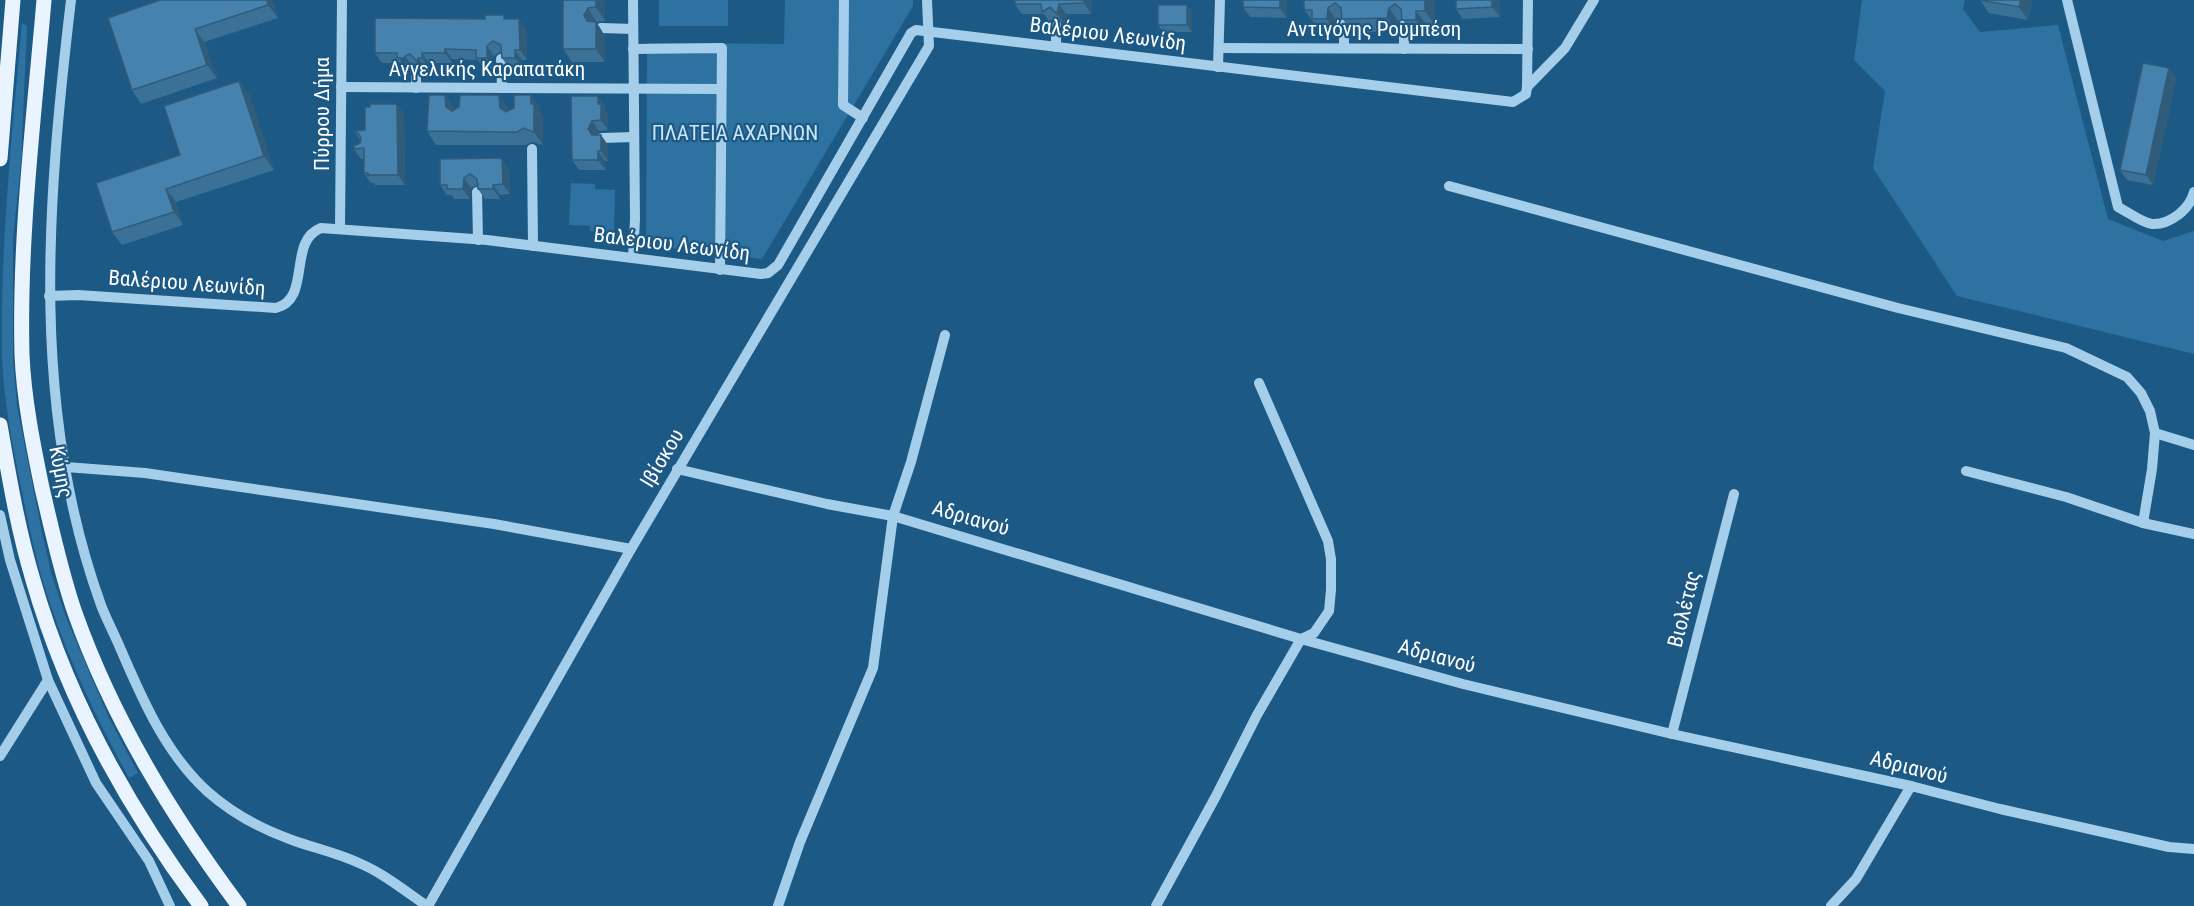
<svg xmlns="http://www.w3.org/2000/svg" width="2194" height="906" font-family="'Roboto Condensed',sans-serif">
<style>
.green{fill:#2d72a1}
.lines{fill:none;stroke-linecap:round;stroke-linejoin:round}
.minor{stroke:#a5ceea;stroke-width:10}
.major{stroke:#e9f4fe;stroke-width:15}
.wall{fill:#3b7196}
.shaded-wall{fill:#305c7a}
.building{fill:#4583ae;stroke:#305c7a;stroke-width:1.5}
.labels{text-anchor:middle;stroke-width:4.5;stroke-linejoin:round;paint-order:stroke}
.street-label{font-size:21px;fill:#fff;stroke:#1d5985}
.park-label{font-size:21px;fill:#c9e5f8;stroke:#1d5985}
</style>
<rect width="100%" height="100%" fill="#1d5985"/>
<g class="green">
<rect x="659" y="0" width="69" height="26"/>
<path d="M785,0H913V6L762,259L646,245L647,43L784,44Z"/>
<path d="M1862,0H1965L1963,9L1980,32L2058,25L2108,219L2163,241L2194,231V354L1957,296L1873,168L1885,91L1854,60Z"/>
<path d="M22,23L27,26L21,163L13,239V359L17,406L42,533L52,576L67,620L109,718L138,773L129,778C94,714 62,647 41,575C33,546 27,517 21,487C12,444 4,401 2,358C0,246 12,134 22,23Z"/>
<path d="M571,183L595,184V189L615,190L614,232L590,231V226L569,225Z"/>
</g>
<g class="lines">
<g class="minor">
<path d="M71,0C47,203 30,409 101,605C107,621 115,635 121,650C143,701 166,754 208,792C233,814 261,829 292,840C314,848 337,853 359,863C383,873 405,891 427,906"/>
<path d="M844,0L843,105L863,118"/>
<path d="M2067,0L2118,207C2128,212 2142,223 2152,224C2170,225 2190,209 2194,192"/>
<path d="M1344,24V48"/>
<path d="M1056,25V47"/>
<path d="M1404,25V49"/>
<path d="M601,28L633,29"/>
<path d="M1220,48L1528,49"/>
<path d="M633,49L722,48L720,270"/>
<path d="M501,59L502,88"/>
<path d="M1218,67L1220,0"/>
<path d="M416,72V88"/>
<path d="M341,87L721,89"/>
<path d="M1527,87L1565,48L1594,0"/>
<path d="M602,138L634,137"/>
<path d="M532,149L533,246"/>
<path d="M1449,186L1898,308L2066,348L2127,377L2141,393L2150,411L2155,433L2152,469L2143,523"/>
<path d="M477,192L478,240"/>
<path d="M340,229L342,0"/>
<path d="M633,258L635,219L633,0"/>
<path d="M49,296L78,295L276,308C312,299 287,241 321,228L487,240L761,274L768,273L778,265L911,33L916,30L1513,102L1526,94L1527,87L1528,0"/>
<path d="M2155,433L2194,445"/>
<path d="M66,467L145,473L494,524L631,549"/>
<path d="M677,469L827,504L893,516L1301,639L1463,684L1672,734L1911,786L2000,809L2169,847L2194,849"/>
<path d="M1966,471L2066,497L2143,523L2194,534"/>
<path d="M0,515L10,560L48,680L96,783L149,861L170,906"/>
<path d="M1672,734L1734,494"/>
<path d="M0,756L48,680"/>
<path d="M428,906L631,549L929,46L927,0"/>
<path d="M778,906L800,842L873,668L893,516L911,462L945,335"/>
<path d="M1156,906L1216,796L1257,715L1301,639L1314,633L1329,611L1331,590V559L1328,541L1259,383"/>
<path d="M1831,906L1856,879L1911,786"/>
</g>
<g class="major">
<path d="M44,0C34,118 19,236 22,355C24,400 33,444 42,488C52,530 61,573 75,613C113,720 172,816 239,906"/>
<path d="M0,159L13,0"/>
<path d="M0,425C9,477 18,530 33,580C67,699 128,808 201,906"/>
</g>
</g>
<g class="wall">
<path d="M160,0H272L278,18L204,42L217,78L141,104L132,90Z"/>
<path d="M563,0H605V21L597,22L596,23L605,36V62H572L563,49Z"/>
<path d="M1015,0H1092L1091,14H1066L1064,24L1057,18L1049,22L1044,14H1022L1015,4Z"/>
<path d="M1287,0V18L1250,17L1243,7Z"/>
<path d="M1304,0H1435L1434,24H1426V33H1412L1402,19L1398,21L1396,31L1352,33L1342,18L1337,21L1336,32H1321L1304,10Z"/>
<path d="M1456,0H1499L1500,17L1463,19L1456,9Z"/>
<path d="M1980,0H2032L2028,20L1989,13Z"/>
<path d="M1187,5L1192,12V32H1163L1158,25Z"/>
<path d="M507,19L526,29L527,60H522V68H509L502,58L501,52H500L494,56V68H483L478,60L452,59V63H429V68H425V72L417,65L412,66L408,72L401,63H382L375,53Z"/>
<path d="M2169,68L2176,79L2153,185L2127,180L2120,170Z"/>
<path d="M249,94L274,170L176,202L183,225L122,245L112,232L180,155Z"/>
<path d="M445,95L454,108L455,110L499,95L508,108V111L531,95L540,108V112L543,117V145L532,142L526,145H436L427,131Z"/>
<path d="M598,96L605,106V110L608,114V130L599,131L597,135L608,145V161H605L606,170H579L572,160Z"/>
<path d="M404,114L405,185H375L374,183H371L364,173V159H361L354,149L360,143L361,141L354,131L365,130Z"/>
<path d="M440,159L509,169L510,194L500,195V199H485L478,189L477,185L471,188L470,199H454L452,195H447L440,185Z"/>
</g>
<g class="shaded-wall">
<path d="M267,0H272L278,18L268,5Z"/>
<path d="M596,0H605V21L596,7Z"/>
<path d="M1084,0H1092L1091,14L1084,3Z"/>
<path d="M1280,0H1287V18L1280,8Z"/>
<path d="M1425,0H1435L1434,24L1425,11Z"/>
<path d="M1492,0H1499L1500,17L1492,7Z"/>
<path d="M2021,0H2032L2028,20L2019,7Z"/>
<path d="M1059,4L1066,14L1064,24L1057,14Z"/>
<path d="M1187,5L1192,12V32L1187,25Z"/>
<path d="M588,8L605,36V62L596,49L587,21L584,15Z"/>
<path d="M1328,8L1337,21L1336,32L1327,19Z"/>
<path d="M1389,8L1398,21L1396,31L1387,18Z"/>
<path d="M1416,11L1426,24V33L1416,20Z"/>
<path d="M519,19L526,29L527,60L520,50Z"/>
<path d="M195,29L204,42L217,78L207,65Z"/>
<path d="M487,46L494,56V68L487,58Z"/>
<path d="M445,49L452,59V63L445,53Z"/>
<path d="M515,50L522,60V68L515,58Z"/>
<path d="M422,53L429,63V68L422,58Z"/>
<path d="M405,56L412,66L408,72L401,62Z"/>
<path d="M418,58L425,68V72L418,62Z"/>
<path d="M2169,68L2176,79L2153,185L2146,175Z"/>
<path d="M239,81L249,94L274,170L264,156Z"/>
<path d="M445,95L454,108L455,120L446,107Z"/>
<path d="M499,95L508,108L509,121L500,108Z"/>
<path d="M531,95L540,108V112L543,117V145L534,132Z"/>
<path d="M598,96L605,106V110L608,114V130L601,120L598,104Z"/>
<path d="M397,104L404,114L405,185L398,175Z"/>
<path d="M592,121L599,131L595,139L588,129Z"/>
<path d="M601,135L608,145V161L601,151Z"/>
<path d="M598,151L605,161L606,170L598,160Z"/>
<path d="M502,158L509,169L510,194L503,184Z"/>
<path d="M464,178L471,188L470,199L463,189Z"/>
<path d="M493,185L500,195V199L493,189Z"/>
<path d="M166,189L176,202L183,225L174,212Z"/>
</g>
<g class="building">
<path d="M160,0H267L268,5L195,29L207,65L132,90L108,18Z"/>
<path d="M563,0H596V7L588,8L584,15L587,21L596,22V49H563Z"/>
<path d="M1015,0H1084V3L1059,4L1057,14L1050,7L1042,12L1041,4H1015Z"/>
<path d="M1243,0H1280V8L1243,7Z"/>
<path d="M1304,0H1425V11H1416V20H1402L1401,9L1395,4L1389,8L1387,18L1342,19L1341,8L1335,3L1328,8L1327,19H1312V10H1304Z"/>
<path d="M1456,0H1492V7L1456,9Z"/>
<path d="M1980,0H2021L2019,7Z"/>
<rect x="1158" y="5" width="29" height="20"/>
<path d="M485,15H504V19H519L520,50H515V58H502L501,45L493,41L487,46V58H476V50L445,49V53H422V58H418V62L410,54L405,56L401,62L402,58H397V53H375V18L485,19Z"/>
<path d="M2143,63L2169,68L2146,175L2120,170Z"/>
<path d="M239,81L264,156L166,189L174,212L112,232L96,183L180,155L164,106Z"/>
<path d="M429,95H445L446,107L452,111L459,107L460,95H499L500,108L506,112L514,108V95H531V104H534V132L523,128L517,132L427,131Z"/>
<path d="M571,96H598V104H601V120L592,121L588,129L592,135H601V151H598V160H572Z"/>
<path d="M370,104H397L398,175H368V173H364V148L354,149V146L360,143L361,138L358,133L354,131L365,130V107H370Z"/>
<path d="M502,158L503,184L493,185V189H478L477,179L470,174L464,178L463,189H447V185H440V159Z"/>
</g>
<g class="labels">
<g class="street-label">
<text x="1374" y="36">Αντιγόνης Ρουμπέση</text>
<text transform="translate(1108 34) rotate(7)" y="7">Βαλέριου Λεωνίδη</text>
<text x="487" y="76">Αγγελικής Καραπατάκη</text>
<text transform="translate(322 114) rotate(-90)" y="7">Πύρρου Δήμα</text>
<text transform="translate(672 244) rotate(7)" y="7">Βαλέριου Λεωνίδη</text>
<text transform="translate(187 283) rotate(4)" y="7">Βαλέριου Λεωνίδη</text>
<text transform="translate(662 458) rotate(-59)" y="7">Ιβίσκου</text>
<text transform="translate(61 472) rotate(79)" y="7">Κύμης</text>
<text transform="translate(971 518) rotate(16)" y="7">Αδριανού</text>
<text transform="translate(1684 609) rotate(-76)" y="7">Βιολέτας</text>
<text transform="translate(1437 656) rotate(15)" y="7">Αδριανού</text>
<text transform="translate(1909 767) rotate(14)" y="7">Αδριανού</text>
</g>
<g class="park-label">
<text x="735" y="140">ΠΛΑΤΕΙΑ ΑΧΑΡΝΩΝ</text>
</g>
</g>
</svg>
